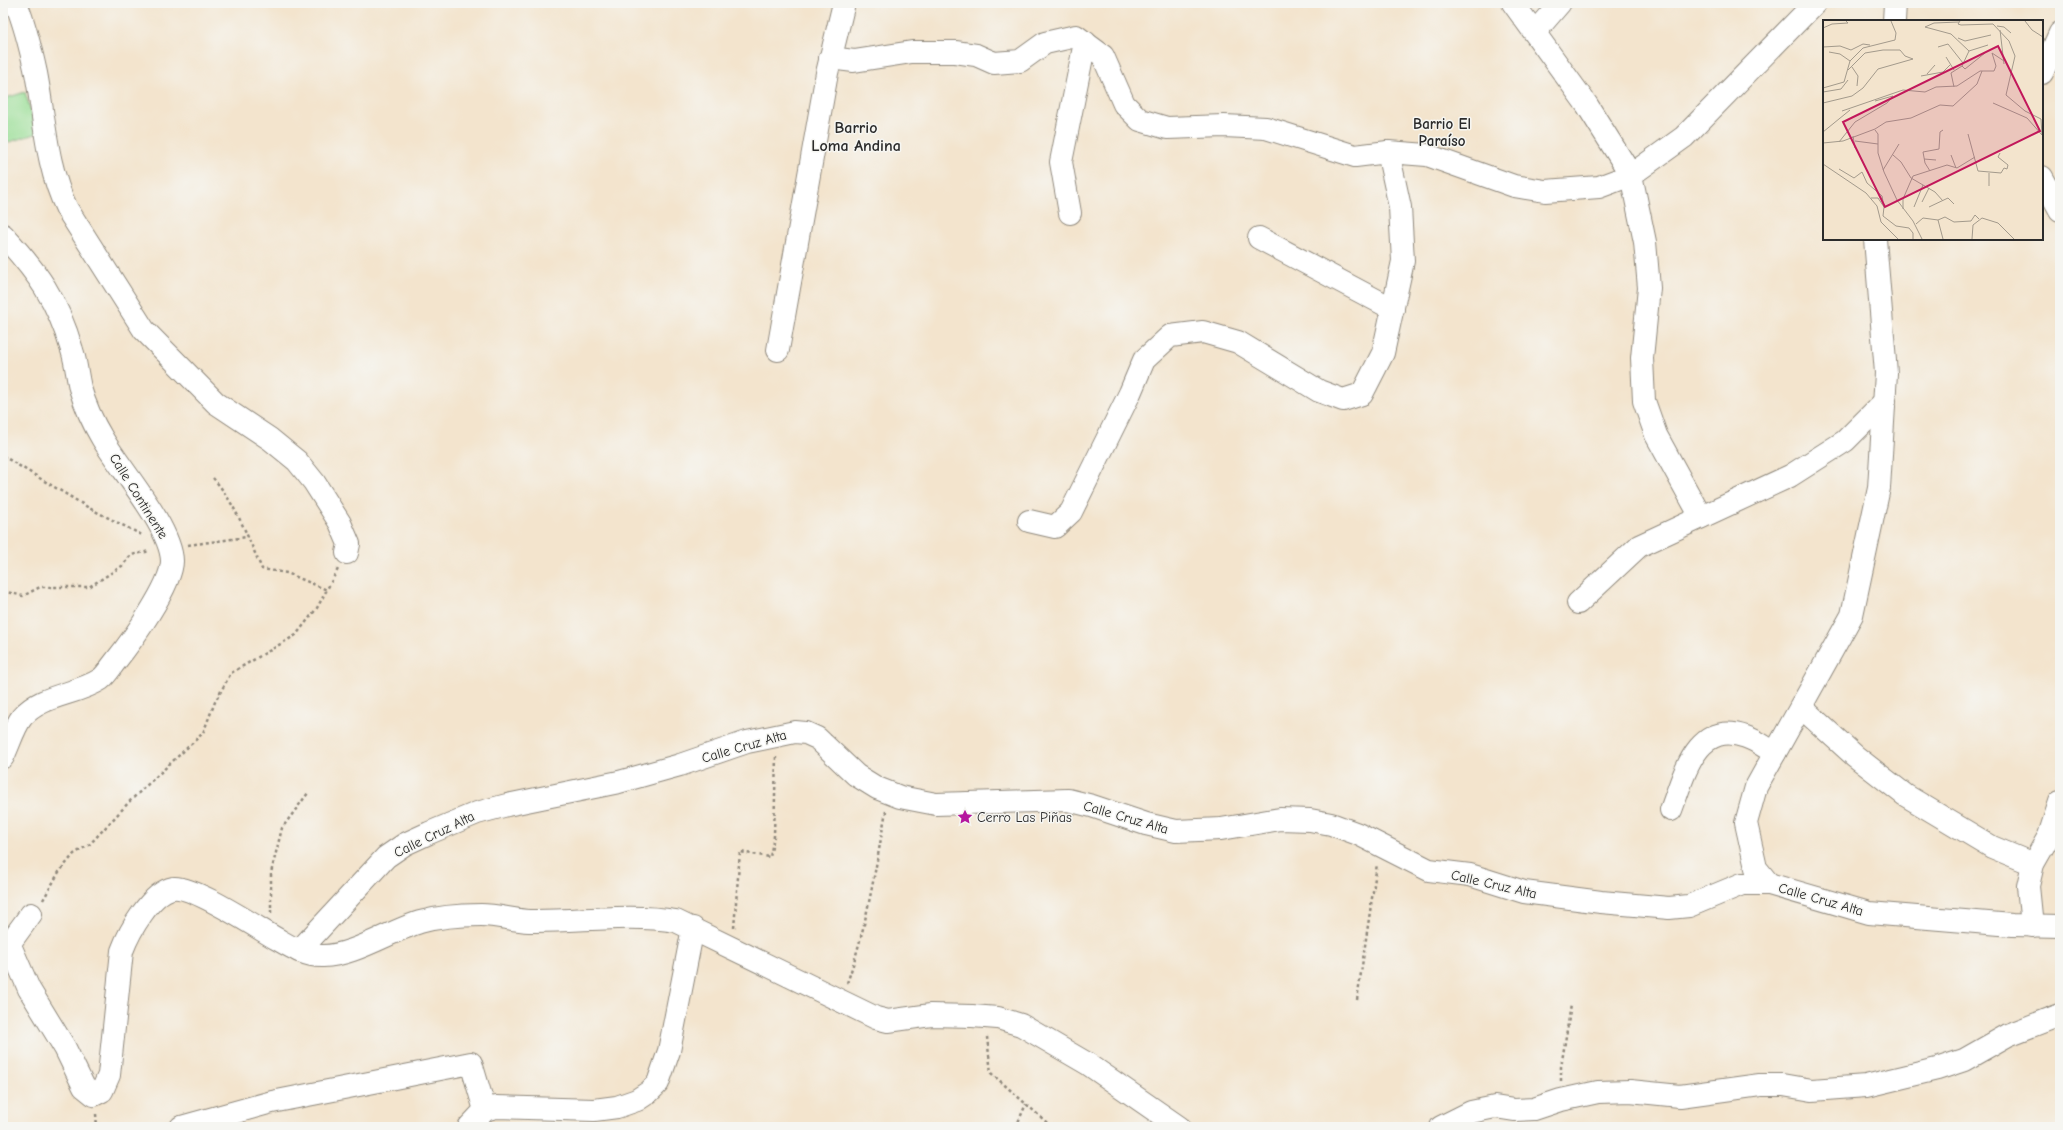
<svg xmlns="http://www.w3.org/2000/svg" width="2063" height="1130" font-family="'Comic Neue',sans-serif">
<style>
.garden{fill:#9ade96;stroke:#628460}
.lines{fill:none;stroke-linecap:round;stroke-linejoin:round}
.minor-casing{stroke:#8f887c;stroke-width:24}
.path{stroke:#8f887c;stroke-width:2.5;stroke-dasharray:3 3;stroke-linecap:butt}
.minor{stroke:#fff;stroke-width:22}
.labels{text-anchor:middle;stroke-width:3;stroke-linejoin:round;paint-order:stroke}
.street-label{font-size:14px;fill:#2b2b2b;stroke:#f6f6f2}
.poi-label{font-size:14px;fill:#2b2b2b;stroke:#f6f6f2;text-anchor:start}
.neighbourhood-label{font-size:15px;font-weight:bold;fill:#2b2b2b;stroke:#f6f6f2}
.quarter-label{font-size:16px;font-weight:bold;fill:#2b2b2b;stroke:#f6f6f2}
.inset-road{fill:none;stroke:#a39a8c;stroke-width:1}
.view{fill:#c2185b;fill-opacity:0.15;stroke:#c2185b;stroke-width:2}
.inset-edge{fill:none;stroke:#2b2b2b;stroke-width:2}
</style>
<rect width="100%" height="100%" fill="#f6f6f2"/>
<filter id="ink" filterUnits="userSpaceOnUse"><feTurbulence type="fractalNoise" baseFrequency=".025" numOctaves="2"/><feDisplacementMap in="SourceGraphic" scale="8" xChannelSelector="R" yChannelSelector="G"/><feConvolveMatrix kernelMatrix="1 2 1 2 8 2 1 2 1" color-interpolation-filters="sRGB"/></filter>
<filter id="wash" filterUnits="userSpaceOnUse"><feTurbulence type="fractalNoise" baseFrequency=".012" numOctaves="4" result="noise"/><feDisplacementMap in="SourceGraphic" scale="16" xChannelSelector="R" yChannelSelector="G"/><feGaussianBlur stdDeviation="0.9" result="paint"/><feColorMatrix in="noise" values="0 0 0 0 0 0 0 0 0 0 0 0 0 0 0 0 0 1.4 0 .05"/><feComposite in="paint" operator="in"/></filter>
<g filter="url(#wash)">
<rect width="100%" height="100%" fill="#f3e4cd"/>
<path class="garden" d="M25,92L38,133L3,144V99Z"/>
</g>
<g filter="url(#ink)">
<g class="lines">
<defs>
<g id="minor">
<path d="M16,3C25,25 31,50 36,73C45,120 46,166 67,209L144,330L216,403L270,439L297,461L314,482L340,523L349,544L347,553"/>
<path d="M1513,3L1587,105L1631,175L1645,242L1649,288L1642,358L1644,401L1656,435L1701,517"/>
<path d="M1894,21L1895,3"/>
<path d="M1535,32L1560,3"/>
<path d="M830,58L854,61L912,52H955L976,55L994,63L1020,61L1045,43L1076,36L1103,56L1124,104L1140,120L1167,128L1224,126L1266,128L1355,156L1388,152L1427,155L1514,186L1545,191L1599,187L1631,175L1684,137L1815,3"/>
<path d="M2042,73L2060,33"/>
<path d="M2042,177L2060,210"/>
<path d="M1070,213L1061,162L1085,42"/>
<path d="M3,235C38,273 57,299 72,350C76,362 77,375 80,388C85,405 93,423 102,438C120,469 171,527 172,561C172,585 131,642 115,662C111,667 106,675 101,679C77,695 42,694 22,717C14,727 9,745 3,757"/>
<path d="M1259,238L1393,309"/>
<path d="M778,350L827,73L844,3"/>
<path d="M1029,521L1055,527L1071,512L1130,393L1144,360L1170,336L1203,332L1238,342L1319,391L1343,400L1362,394L1383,353L1403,261L1400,207L1388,152"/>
<path d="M1578,603L1639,546L1790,476L1845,441L1885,401"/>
<path d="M1801,707L1855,756L1905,795L1992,847L2033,864"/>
<path d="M1671,810C1684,776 1696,719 1746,737C1756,740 1766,748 1775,753"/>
<path d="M1769,884L1756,868L1746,823L1756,787L1852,615L1879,488L1886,373L1875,239"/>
<path d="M2032,926L2028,886L2033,864L2049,836L2060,802"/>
<path d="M9,943L29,989L65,1048L84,1087L94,1095L102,1091L109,1075L122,951C129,932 151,892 173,888C193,885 256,927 277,939C291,947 305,956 322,956C351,957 390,931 420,922C438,917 461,915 481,915C497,915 513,920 529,921C579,922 627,913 676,921L876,1018L888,1021L931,1015L972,1016L998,1018L1021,1025L1088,1064L1179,1127"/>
<path d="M299,951L386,857L405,844L429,833L477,813L507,805L619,782L680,765L747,742L795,732L806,733L817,738L856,775L877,788L900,797L936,804L1068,800L1092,806L1146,824L1176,831L1221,829L1280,819L1310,820L1331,824L1358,834L1429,870L1470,875L1524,892L1601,902L1669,908L1689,906L1742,884H1769L1869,913L2012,925L2060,926"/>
<path d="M4,957L12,940L31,914"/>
<path d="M181,1127L272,1102L471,1063L485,1110"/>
<path d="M469,1127L485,1110L496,1107L594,1110L617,1107L637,1100L649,1092L658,1083L669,1051L693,928"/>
<path d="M1441,1127L1471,1112L1495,1107L1514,1110L1534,1109L1561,1100L1598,1092L1630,1091L1680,1096L1760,1085H1783L1812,1090L1866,1086L1937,1069L1964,1060L2008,1035L2060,1015"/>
</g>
</defs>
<use href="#minor" class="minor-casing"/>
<g class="path">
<path d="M3,456L89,508L142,535"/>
<path d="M213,478C236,504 248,538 262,569L287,573L327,590"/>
<path d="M188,545L247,537"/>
<path d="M3,591L23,596L40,587H89L122,566L131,555L150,551"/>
<path d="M43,900L59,872L74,854L90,844L131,800L203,733L215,702L231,673L296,635L317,608L338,569"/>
<path d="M271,913V873L282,828L308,793"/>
<path d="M734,928L740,852L770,857L774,836L776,755"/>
<path d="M847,983C867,926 875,870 886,811"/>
<path d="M1357,1000L1377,864"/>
<path d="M987,1037L991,1073L1052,1127"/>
<path d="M1561,1081V1067L1571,1005"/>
<path d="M96,1114L97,1127"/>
<path d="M1016,1127L1026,1104"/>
</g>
<use href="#minor" class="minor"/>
</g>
</g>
<defs>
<symbol id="sight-bare" viewBox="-9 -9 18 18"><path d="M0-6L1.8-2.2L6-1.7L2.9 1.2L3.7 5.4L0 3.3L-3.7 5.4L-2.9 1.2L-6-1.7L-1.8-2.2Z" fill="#b5179e" stroke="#f6f6f2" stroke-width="2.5" paint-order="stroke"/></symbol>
</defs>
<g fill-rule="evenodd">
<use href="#sight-bare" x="954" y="806" width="22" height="22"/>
</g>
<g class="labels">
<g class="street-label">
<text transform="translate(139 496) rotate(58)" y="5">Calle Continente</text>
<text transform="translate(744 746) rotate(-16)" y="5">Calle Cruz Alta</text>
<text transform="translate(1126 817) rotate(16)" y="5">Calle Cruz Alta</text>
<text transform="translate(434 834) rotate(-26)" y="5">Calle Cruz Alta</text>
<text transform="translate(1494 884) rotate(13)" y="5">Calle Cruz Alta</text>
<text transform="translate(1821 899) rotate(16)" y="5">Calle Cruz Alta</text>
</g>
<g class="poi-label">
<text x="977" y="822">Cerro Las Piñas</text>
</g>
<g class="neighbourhood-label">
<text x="1442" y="129">Barrio El<tspan x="1442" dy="17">Paraíso</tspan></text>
</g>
<g class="quarter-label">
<text x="856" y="133">Barrio<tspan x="856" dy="18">Loma Andina</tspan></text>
</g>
</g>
<g transform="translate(1823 20)">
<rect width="220" height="220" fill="#f3e4cd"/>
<path class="inset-road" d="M137,1L135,4L138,5L170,4L186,21L192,36L183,75L202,91L218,99L219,115M202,1L209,10L220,17M136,2L111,3L102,7L128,14L146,31M174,6L181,7L188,13M0,8L9,4L25,3L23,1M177,10L181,44M135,18L142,21L168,15M0,27L17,26L28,30L40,24L47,25M115,27L125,24L140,43M146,31L165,25M6,32L17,34L27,41M123,37L131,50M139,46L142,49L162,33M29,47L35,56L34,66M25,50L42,33L60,30H77L82,36L90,39M104,54L112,45M98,56L120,52L127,45M131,67L128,53L139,46L146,31M0,68L21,62L27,41L40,28L72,20L73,13L68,1M0,72L18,69L25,60M0,83L29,76L40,68L55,49L90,39M170,83L204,98L219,115M19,91L80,70L102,72L113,67L134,66L157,51H171L173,46L169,33L181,41M52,110L55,114V133L61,152L74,180L90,201L99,219M0,112L27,90M145,114L155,151L178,153L181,148L184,149L185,145L175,137L177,133M30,116L32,128M32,121L55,124M16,122L32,102L64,83L70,76L52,81M0,123L20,121L52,109L63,102L88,98L117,85L130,86L154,64L159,51M70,135L78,142L88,158L112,172L120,181M128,135L133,148M101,139L113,140M0,144L43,173L54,186L58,202L75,219M16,149L31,158L39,152L44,163L59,176L61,187M60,150L76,124M107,151L102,143L100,132L116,129L117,112L120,110M166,153V166M48,178H55L61,187L60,196L73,206L86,208L90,213V219M99,182L106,168M91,187L100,165M106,187L125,178L131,184M80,189V179L90,156L124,145L134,148L152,137M115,200L122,197L131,202L148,201L152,195L156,199M115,200L120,219M93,204L100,198L115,200M149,219L150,205L159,198L175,203L191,219"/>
<path class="view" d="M175,26L217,111L62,187L20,102Z"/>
<rect width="220" height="220" class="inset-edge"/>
</g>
<rect width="2063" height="1130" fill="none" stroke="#f6f6f2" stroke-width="16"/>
</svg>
